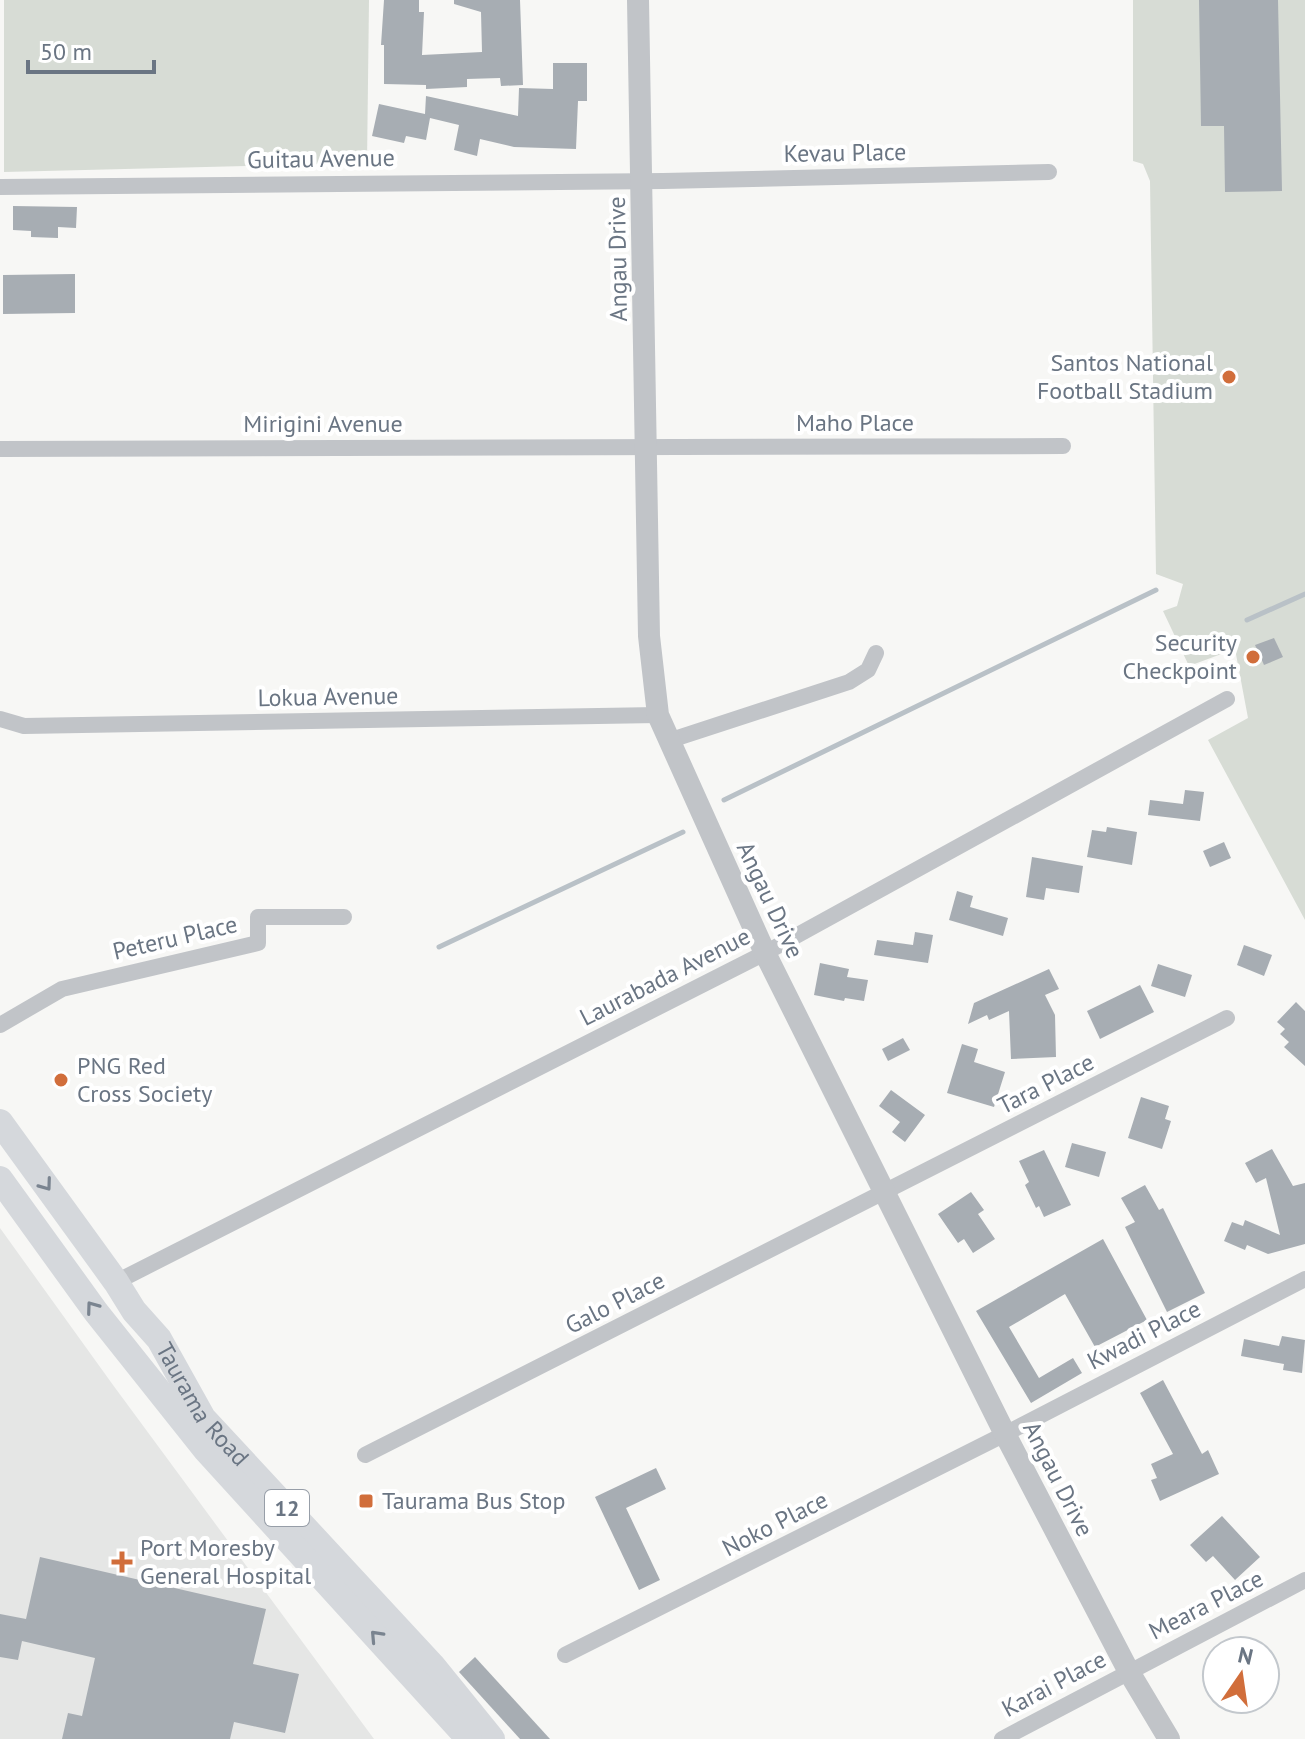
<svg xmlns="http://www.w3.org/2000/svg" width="1305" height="1739" font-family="'PT Sans',sans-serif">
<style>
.built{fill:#e5e6e5}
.green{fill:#d7dcd5}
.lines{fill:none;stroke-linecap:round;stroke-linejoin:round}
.stream{stroke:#b9c1c7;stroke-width:5}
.building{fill:#a7adb3}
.minor{stroke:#c1c4c8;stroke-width:16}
.tertiary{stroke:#c1c4c8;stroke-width:22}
.primary{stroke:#d5d8dc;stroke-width:26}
.oneway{stroke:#7a8490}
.poi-dot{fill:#d16e3b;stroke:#fff;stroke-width:3}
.labels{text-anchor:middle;stroke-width:8;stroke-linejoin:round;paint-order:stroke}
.shield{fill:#fff;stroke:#979ea8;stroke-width:2}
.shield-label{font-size:22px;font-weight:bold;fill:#6a7583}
.street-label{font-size:24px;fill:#6a7583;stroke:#fff}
.poi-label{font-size:24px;fill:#6a7583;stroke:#fff;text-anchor:start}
</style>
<rect width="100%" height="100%" fill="#f7f7f5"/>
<path class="built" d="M0,1228L113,1385L374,1739H0Z"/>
<g class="green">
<path d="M4,0H369L367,163L4,172Z"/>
<path d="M1133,0H1305V920L1208,740L1248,718L1235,649L1189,666L1163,611L1177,606L1183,584L1156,574L1150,181L1143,164L1133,161Z"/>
</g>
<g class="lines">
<g class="stream">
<path d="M1247,620L1305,594"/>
<path d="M724,800L1156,590"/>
<path d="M439,947L683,832"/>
</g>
</g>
<g class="building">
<path d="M384,0H419V12H424L422,55L482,52L481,12L454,4V0H520L523,85L501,86L500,78L467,79V87L426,89V85L384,84V45H381Z"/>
<path d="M1199,0H1278L1282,191L1225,192L1224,126H1201Z"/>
<path d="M553,63H587V101H578L576,149L514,147L480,139L477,156L454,150L459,125L430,118L426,140L406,136L404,143L372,136L379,104L425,114L426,96L518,116L519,88L553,89Z"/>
<path d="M13,206L77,207L76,228L58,227V238L31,237V231L13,230Z"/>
<path d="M75,274V313L3,314V275Z"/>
<path d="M1274,638L1283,657L1264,665L1255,645Z"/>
<path d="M1185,790L1204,792L1200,821L1148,815L1150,800L1183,804Z"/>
<path d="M1107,827L1137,832L1132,865L1087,857L1092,830L1106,832Z"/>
<path d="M1224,842L1231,858L1210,867L1203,851Z"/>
<path d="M1032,857L1083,866L1079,893L1046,888L1044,900L1026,897Z"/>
<path d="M957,891L973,896L970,907L1008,918L1003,936L949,920Z"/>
<path d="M915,932L933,935L928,963L874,955L877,940L913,945Z"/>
<path d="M1244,945L1272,955L1264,976L1237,965Z"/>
<path d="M820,963L849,969L847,977L868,980L864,1001L845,998L844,1001L814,995Z"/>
<path d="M1158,964L1192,975L1185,997L1151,986Z"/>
<path d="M1049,969L1059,989L1045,995L1055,1015L1056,1057L1011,1059L1009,1011L989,1020L987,1015L968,1024L974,1003Z"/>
<path d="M1140,985L1154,1012L1100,1039L1087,1011Z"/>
<path d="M1296,1002L1305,1011V1066L1284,1047L1289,1042L1280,1034L1285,1029L1277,1022Z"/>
<path d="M903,1038L910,1050L888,1061L882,1049Z"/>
<path d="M962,1044L978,1049L974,1062L1005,1072L994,1107L947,1093Z"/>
<path d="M891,1090L925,1115L905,1142L892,1132L900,1122L879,1106Z"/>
<path d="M1141,1097L1169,1106L1165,1119L1171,1121L1162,1149L1128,1138Z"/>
<path d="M1072,1143L1106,1152L1099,1177L1065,1167Z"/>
<path d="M1272,1149L1293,1186L1305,1183V1244L1268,1254L1247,1245L1245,1250L1224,1241L1232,1222L1243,1226L1245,1220L1280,1235L1266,1178L1256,1183L1245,1163Z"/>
<path d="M1044,1150L1071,1205L1044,1217L1039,1206L1036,1208L1025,1185L1029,1182L1019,1161Z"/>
<path d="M1145,1185L1159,1210L1163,1208L1205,1293L1167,1312L1125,1227L1135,1222L1121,1198Z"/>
<path d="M971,1192L984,1210L978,1214L995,1239L973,1253L964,1239L958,1243L938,1214Z"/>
<path d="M1103,1239L1147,1320L1095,1347L1065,1294L1009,1327L1039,1378L1073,1358L1082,1373L1031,1403L976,1311Z"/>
<path d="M1282,1336L1305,1340L1302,1373L1283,1370L1284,1364L1241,1356L1244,1339L1279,1346Z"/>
<path d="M1163,1380L1202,1454L1208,1450L1219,1474L1160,1501L1151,1480L1157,1478L1151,1464L1173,1454L1140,1393Z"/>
<path d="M656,1468L666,1489L626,1508L660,1580L639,1590L595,1497Z"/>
<path d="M1222,1516L1260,1557L1235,1580L1213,1556L1206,1562L1190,1545Z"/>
<path d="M40,1557L266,1609L253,1664L299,1674L285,1733L234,1722L230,1739H62L68,1713L82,1716L95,1658L22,1641L18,1660L0,1657V1614L26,1619Z"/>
<path d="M475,1657L550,1739H520L459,1672Z"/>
</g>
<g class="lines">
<g class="minor">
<path d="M0,187L663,181L1049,172"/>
<path d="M0,449L1063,446"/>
<path d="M0,719L24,726L658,715"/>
<path d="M668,741L849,682L868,670L876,653"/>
<path d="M0,1025L62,989L258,943V917H344"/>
<path d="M116,1282L765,953L1227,699"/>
<path d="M365,1455L1227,1018"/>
<path d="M565,1655L1005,1434L1305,1279"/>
<path d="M1002,1739L1305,1580"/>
</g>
<path class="tertiary" d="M638,0L649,636L658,715L765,953L1005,1434L1129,1672L1169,1739"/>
<g class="primary">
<path id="s1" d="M0,1122L116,1282L134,1311L159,1339L203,1418L432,1665L492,1739"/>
<path d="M0,1179L96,1312L205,1449L469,1739"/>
</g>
</g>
<defs><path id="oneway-chevron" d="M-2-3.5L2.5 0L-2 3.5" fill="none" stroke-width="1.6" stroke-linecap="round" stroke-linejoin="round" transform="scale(2)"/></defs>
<g class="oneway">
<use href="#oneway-chevron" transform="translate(46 1185) rotate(54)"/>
<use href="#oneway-chevron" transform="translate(92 1307) rotate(-126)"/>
<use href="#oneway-chevron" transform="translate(376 1636) rotate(-133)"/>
</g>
<g class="poi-dot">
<circle cx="1229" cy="377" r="8"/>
<circle cx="1253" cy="657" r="8"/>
<circle cx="61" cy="1080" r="8"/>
<rect x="358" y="1493" width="16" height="16" rx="4"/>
<path d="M118 1550h8v8h8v8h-8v8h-8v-8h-8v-8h8z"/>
</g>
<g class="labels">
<rect class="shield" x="265" y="1490" width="44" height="36" rx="6"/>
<g class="shield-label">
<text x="287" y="1516">12</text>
</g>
<g class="street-label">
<text transform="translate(845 153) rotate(-1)" y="8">Kevau Place</text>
<text transform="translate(321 159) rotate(-1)" y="8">Guitau Avenue</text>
<text transform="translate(618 259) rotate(-91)" y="8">Angau Drive</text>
<text x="855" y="431">Maho Place</text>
<text x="323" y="432">Mirigini Avenue</text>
<text transform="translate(328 697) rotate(-1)" y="8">Lokua Avenue</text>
<text transform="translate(770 900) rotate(65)" y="8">Angau Drive</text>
<text transform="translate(175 938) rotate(-13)" y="8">Peteru Place</text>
<text transform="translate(665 977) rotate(-27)" y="8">Laurabada Avenue</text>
<text transform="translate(1046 1084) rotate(-27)" y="8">Tara Place</text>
<text transform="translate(615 1303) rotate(-27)" y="8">Galo Place</text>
<text transform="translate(1144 1335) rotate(-27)" y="8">Kwadi Place</text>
<text dy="8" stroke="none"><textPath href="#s1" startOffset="348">Taurama Road</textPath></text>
<text transform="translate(1058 1479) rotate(63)" y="8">Angau Drive</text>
<text transform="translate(775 1524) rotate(-27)" y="8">Noko Place</text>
<text transform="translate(1206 1605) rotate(-27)" y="8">Meara Place</text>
<text transform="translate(1054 1684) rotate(-28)" y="8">Karai Place</text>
</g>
<g class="poi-label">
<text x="1213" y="371" text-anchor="end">Santos National<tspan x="1213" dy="28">Football Stadium</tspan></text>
<text x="1237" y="651" text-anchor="end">Security<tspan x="1237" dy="28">Checkpoint</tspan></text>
<text x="77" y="1074">PNG Red<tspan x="77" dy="28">Cross Society</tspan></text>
<text x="382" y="1509">Taurama Bus Stop</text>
<text x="140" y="1556">Port Moresby<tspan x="140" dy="28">General Hospital</tspan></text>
</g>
</g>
<g transform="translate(1241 1675) rotate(13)"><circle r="38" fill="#ffffff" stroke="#c3c8cd" stroke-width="2"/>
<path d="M0-6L14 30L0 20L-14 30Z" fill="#d16e3b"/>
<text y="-12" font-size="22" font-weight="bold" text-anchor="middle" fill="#6a7583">N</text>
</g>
<path d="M28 60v12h126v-12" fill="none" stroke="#6a7583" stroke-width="4"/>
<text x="40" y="60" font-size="24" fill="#6a7583" stroke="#ffffff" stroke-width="6" paint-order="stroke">50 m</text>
</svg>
